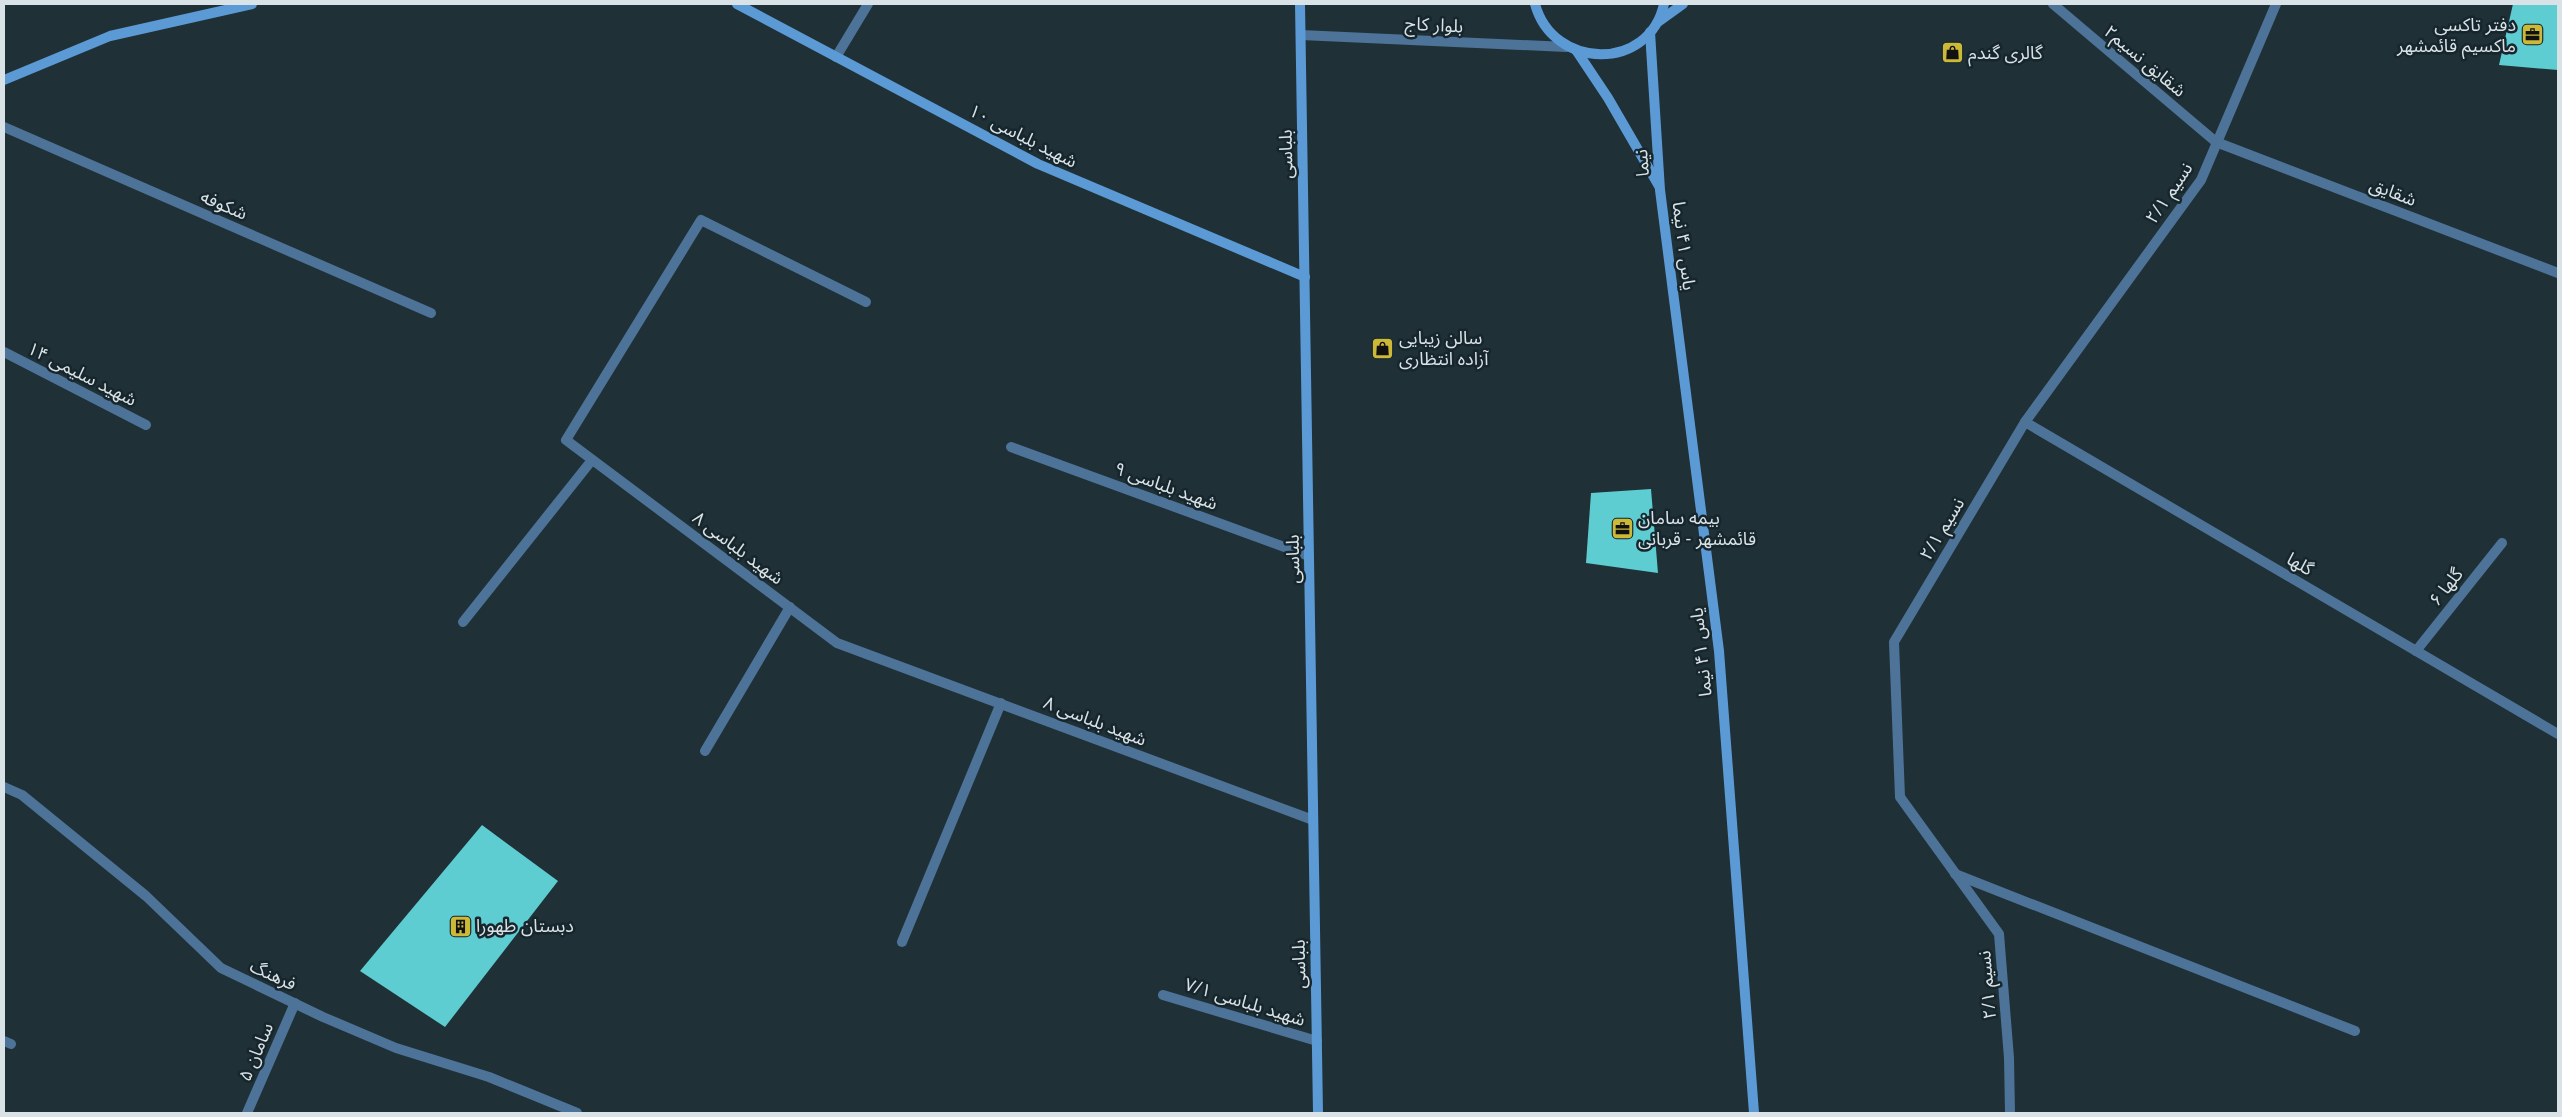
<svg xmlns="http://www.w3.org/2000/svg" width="2562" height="1117" font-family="'Open Sans','Noto Sans Arabic',sans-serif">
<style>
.building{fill:#5dcdd2}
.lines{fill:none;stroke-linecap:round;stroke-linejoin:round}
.street{stroke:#4d7398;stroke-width:10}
.secondary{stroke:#5c9ad5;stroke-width:10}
.labels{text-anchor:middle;stroke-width:5;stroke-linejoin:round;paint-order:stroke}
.street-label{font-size:18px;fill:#d9e3e7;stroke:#16262c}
.poi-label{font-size:18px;fill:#d9e3e7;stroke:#16262c;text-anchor:start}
</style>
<rect width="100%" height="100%" fill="#1f3036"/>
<g class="building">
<path d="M2513,4H2558V70L2499,65Z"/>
<path d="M1651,489L1658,573L1586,563L1591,493Z"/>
<path d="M482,825L558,881L445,1027L360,971Z"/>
</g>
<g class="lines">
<g class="street">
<path d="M2053,4L2216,142L2558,273"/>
<path d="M1301,35L1566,47"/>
<path d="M836,57L868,4"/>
<path d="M4,127L431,313"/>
<path d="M866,302L701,220L566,440L837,643L1313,820"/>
<path d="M4,352L146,425"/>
<path d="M2025,422L2558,734"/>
<path d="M1011,447L1309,556"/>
<path d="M463,622L592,460"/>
<path d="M2416,651L2502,543"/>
<path d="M705,751L790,607"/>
<path d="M4,787L22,795L146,896L221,968L323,1017L396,1048L489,1077L577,1113"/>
<path d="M1955,874L2355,1031"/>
<path d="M902,942L1001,703"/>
<path d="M1163,995L1317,1041"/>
<path d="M4,1041L11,1044"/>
<path d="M247,1113L295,1003"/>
<path d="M2010,1113L2009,1058L1999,934L1900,797L1894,642L2025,422L2201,180L2276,4"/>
</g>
<g class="secondary">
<path d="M737,4L1038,164L1305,277"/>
<path d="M1300,4L1318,1113"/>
<path d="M1535,4C1553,70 1649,72 1664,4"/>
<path d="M1658,22L1683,4"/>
<path d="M1650,32L1660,190L1719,651L1754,1113"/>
<path d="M1576,50L1608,98L1659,186"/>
<path d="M4,80L110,36L252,4"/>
</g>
</g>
<defs>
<symbol id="office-square" viewBox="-11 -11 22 22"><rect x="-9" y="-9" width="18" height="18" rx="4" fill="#cdb938" stroke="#16262c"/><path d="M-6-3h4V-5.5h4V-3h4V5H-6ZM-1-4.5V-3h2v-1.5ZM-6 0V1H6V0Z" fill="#111"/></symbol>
<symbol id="shop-square" viewBox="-11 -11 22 22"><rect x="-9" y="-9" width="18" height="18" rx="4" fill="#cdb938" stroke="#16262c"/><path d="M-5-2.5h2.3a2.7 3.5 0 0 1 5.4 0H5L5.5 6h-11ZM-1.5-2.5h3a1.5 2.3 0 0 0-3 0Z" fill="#111"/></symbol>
<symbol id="building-square" viewBox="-11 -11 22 22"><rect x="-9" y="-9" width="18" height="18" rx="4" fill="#cdb938" stroke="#16262c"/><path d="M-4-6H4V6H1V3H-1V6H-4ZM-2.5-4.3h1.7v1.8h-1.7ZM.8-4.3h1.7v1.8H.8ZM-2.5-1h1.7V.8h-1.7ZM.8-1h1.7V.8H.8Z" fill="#111"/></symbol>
</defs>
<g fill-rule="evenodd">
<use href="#office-square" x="2520" y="22" width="25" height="25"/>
<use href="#shop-square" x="1940" y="40" width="25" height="25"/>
<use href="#shop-square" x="1370" y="336" width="25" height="25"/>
<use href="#office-square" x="1610" y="516" width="25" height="25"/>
<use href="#building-square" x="448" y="914" width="25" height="25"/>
</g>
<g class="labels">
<g class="street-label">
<text transform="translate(1434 25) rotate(3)" y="6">بلوار کاج</text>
<text transform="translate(2145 61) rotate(40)" y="6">شقایق نسیم۲</text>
<text transform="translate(1023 136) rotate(27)" y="6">شهید بلباسی ١٠</text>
<text transform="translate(1286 154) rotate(-91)" y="6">بلباسی</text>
<text transform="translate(1642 163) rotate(-94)" y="6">نیما</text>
<text transform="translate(2393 192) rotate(21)" y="6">شقایق</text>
<text transform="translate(2169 193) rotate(-56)" y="6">نسیم ۲/۱</text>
<text transform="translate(224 205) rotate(23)" y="6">شکوفه</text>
<text transform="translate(1684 246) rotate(83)" y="6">یاس ۴۱ نیما</text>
<text transform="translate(82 374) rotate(27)" y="6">شهید سلیمی ۱۴</text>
<text transform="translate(1166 486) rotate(20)" y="6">شهید بلباسی ۹</text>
<text transform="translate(1942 529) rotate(-59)" y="6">نسیم ۲/۱</text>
<text transform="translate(738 548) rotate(37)" y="6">شهید بلباسی ۸</text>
<text transform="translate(1293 559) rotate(-91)" y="6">بلباسی</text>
<text transform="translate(2300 564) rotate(30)" y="6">گلها</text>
<text transform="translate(2446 587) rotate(-52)" y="6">گلها ۶</text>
<text transform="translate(1701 652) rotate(-96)" y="6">یاس ۴۱ نیما</text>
<text transform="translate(1095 721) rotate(21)" y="6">شهید بلباسی ۸</text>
<text transform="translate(1299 964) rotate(-91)" y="6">بلباسی</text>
<text transform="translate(273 975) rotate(25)" y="6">فرهنگ</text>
<text transform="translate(1987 985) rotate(-95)" y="6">نسیم ۲/۱</text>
<text transform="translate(1245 1002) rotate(17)" y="6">شهید بلباسی ۷/۱</text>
<text transform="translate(256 1052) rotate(-67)" y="6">سامان ۵</text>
</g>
<g class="poi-label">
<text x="2516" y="31" text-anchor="end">دفتر تاکسی<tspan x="2516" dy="21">ماکسیم قائمشهر</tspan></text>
<text x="1968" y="59">گالری گندم</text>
<text x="1399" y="344">سالن زیبایی<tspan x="1399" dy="21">آزاده انتظاری</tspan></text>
<text x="1638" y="524">بیمه سامان<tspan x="1638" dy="21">قائمشهر - قربانی</tspan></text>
<text x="476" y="932">دبستان طهورا</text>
</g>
</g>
<rect width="2562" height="1117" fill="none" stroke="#d9e3e7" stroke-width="10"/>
</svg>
